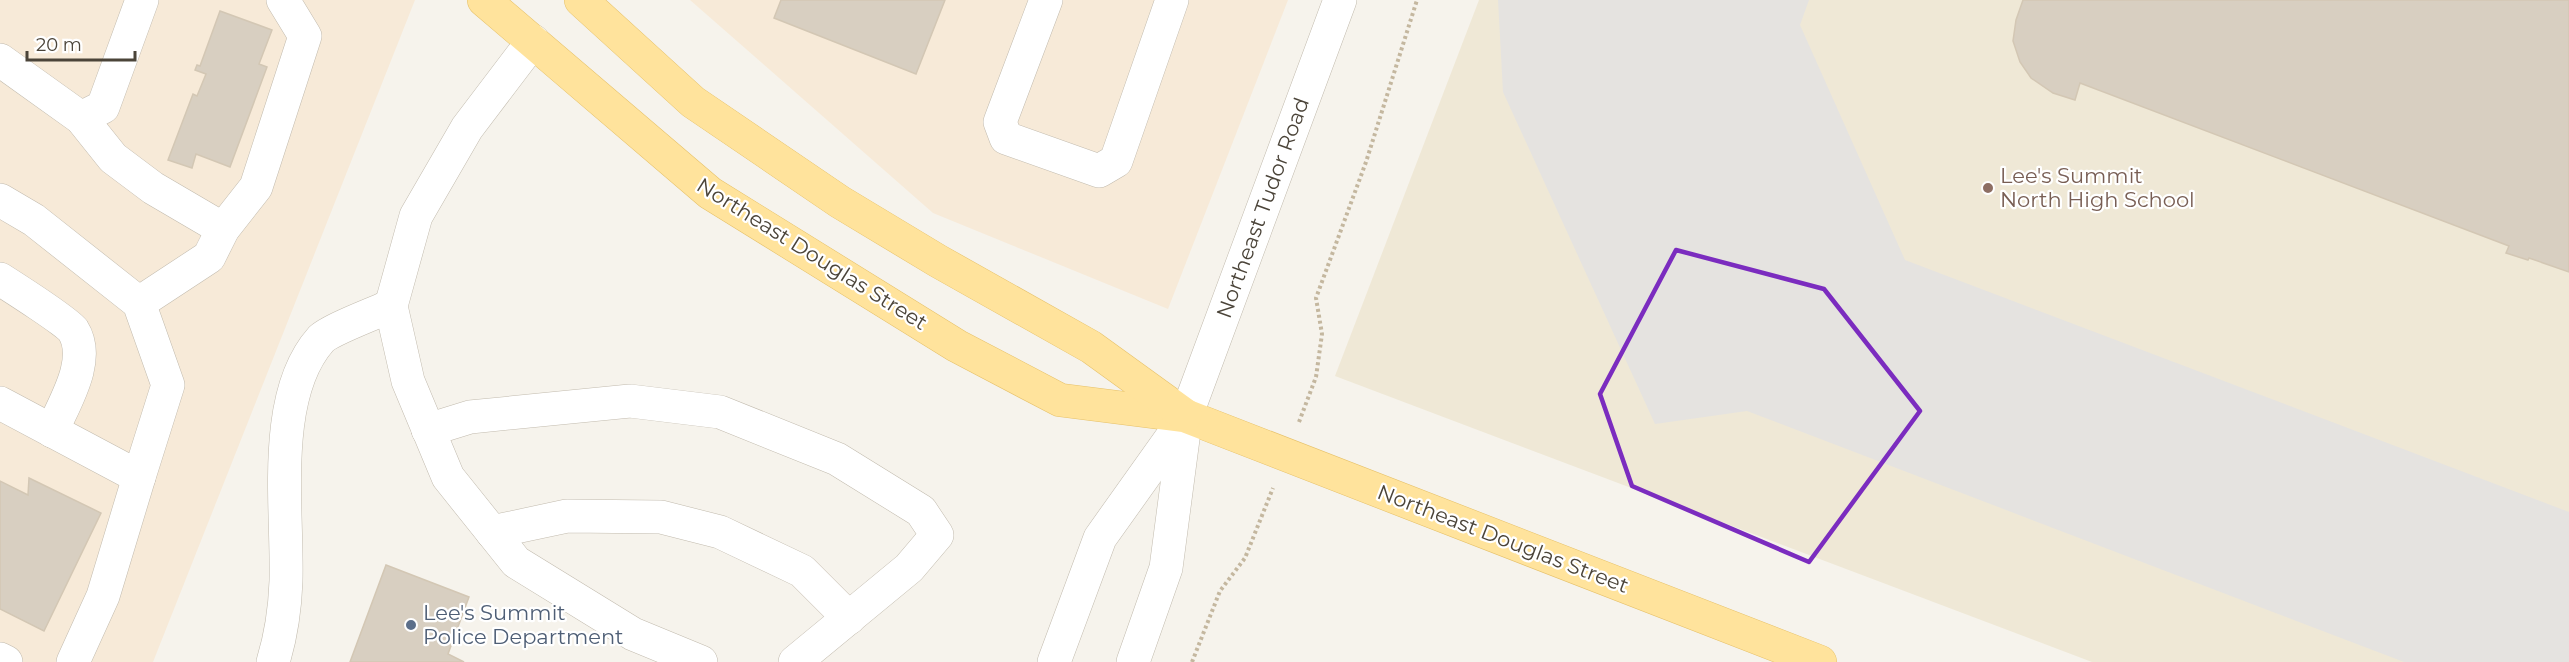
<svg xmlns="http://www.w3.org/2000/svg" width="2569" height="662" font-family="Montserrat,sans-serif">
<style>
.commercial{fill:#f7ead8}
.education{fill:#efe8d6}
.parking{fill:#e5e3e0}
.building{fill:#d8cfc1;stroke:#d3c7b4;stroke-width:1.5}
.lines{fill:none;stroke-linecap:round;stroke-linejoin:round}
.minor-casing{stroke:#c2bbae;stroke-width:34}
.major-casing{stroke:#e6c16a;stroke-width:34}
.path{stroke:#c4b79f;stroke-width:4;stroke-dasharray:3 3;stroke-linecap:butt}
.minor{stroke:#fff;stroke-width:33}
.major{stroke:#ffe39c;stroke-width:33}
.marked{fill:none;stroke:#7b2cbf;stroke-width:4.5;stroke-linejoin:round}
.education-dot{fill:#8d6e63;stroke:#fff;stroke-width:2}
.service-dot{fill:#5c6f8a;stroke:#fff;stroke-width:2}
.labels{text-anchor:middle;stroke-width:4.5;stroke-linejoin:round;paint-order:stroke}
.education-label{font-size:21px;fill:#785e54;stroke:#fff;text-anchor:start}
.street-label{font-size:21px;fill:#4b4439;stroke:#fff}
.service-label{font-size:21px;fill:#4e5e75;stroke:#fff;text-anchor:start}
</style>
<rect width="100%" height="100%" fill="#f6f3ec"/>
<g class="commercial">
<path d="M0,0H415L153,662H0Z"/>
<path d="M690,0H1288L1168,309L933,213Z"/>
</g>
<path class="education" d="M1479,0H2569V662H2092L1335,376Z"/>
<path class="parking" d="M1498,0H1809L1800,25L1905,260L2569,512V662H2404L1747,411L1655,424L1503,92Z"/>
<g class="building">
<path d="M781,0H945L916,74L774,18Z"/>
<path d="M2023,0H2569V272L2529,258L2528,260L2506,253L2509,246L2080,83L2075,100L2053,93L2031,78L2020,62L2013,41L2016,20Z"/>
<path d="M220,11L272,30L259,64L267,67L230,167L196,154L192,168L168,160L193,94L197,96L206,74L195,70L197,65L200,66Z"/>
<path d="M29,478L101,513L44,631L0,609V481L28,495Z"/>
<path d="M386,565L469,597L448,654L464,662H350Z"/>
</g>
<g class="lines">
<defs>
<g id="minor">
<path d="M1046,0L1000,122L1006,138L1099,171L1116,161L1172,0"/>
<path d="M533,41L467,128L416,216L391,306L408,381L448,477L516,562L633,634L701,662"/>
<path d="M0,60L81,118L113,158L153,188L223,229"/>
<path d="M81,118L103,107L142,0"/>
<path d="M0,200L34,220L139,303L168,385L139,477L0,403"/>
<path d="M0,279C11,286 69,323 73,330C92,360 64,403 52,431"/>
<path d="M139,303L209,257L223,229L256,187L305,36L283,0"/>
<path d="M428,430L470,417L630,401L720,412L837,459L921,511L937,535L909,568L795,662"/>
<path d="M492,532L567,516L661,517L720,532L802,571L849,618"/>
<path d="M0,659L6,662"/>
<path d="M73,662L103,596L139,477"/>
<path d="M273,662C281,636 285,608 286,581C288,509 270,396 321,339C330,330 377,312 391,306"/>
<path d="M1054,662L1100,538L1184,420"/>
<path d="M1133,662L1166,568L1186,416L1340,0"/>
</g>
<g id="major">
<path d="M484,0L710,193L957,346L1060,400L1186,416L1820,662"/>
<path d="M581,0L693,102L840,202L938,261L1091,347L1185,415"/>
</g>
</defs>
<use href="#minor" class="minor-casing"/>
<use href="#major" class="major-casing"/>
<g class="path">
<path d="M1299,422L1316,377L1322,334L1316,298L1366,162L1417,0"/>
<path d="M1192,662L1220,591L1245,558L1273,488"/>
</g>
<use href="#minor" class="minor"/>
<use href="#major" class="major"/>
</g>
<path class="marked" d="M1676,250L1824,289L1920,411L1809,562L1632,486L1600,394Z"/>
<circle class="education-dot" cx="1988" cy="188" r="6"/>
<circle class="service-dot" cx="411" cy="625" r="6"/>
<g class="labels">
<g class="education-label">
<text x="2000" y="183">Lee's Summit<tspan x="2000" dy="24">North High School</tspan></text>
</g>
<g class="street-label">
<text transform="translate(1263 208) rotate(-70)" y="7">Northeast Tudor Road</text>
<text transform="translate(812 254) rotate(32)" y="7">Northeast Douglas Street</text>
<text transform="translate(1503 539) rotate(21)" y="7">Northeast Douglas Street</text>
</g>
<g class="service-label">
<text x="423" y="620">Lee's Summit<tspan x="423" dy="24">Police Department</tspan></text>
</g>
</g>
<path d="M27 51v9h108v-9" fill="none" stroke="#4b4439" stroke-width="3"/>
<text x="36" y="51" font-size="18" fill="#4b4439" stroke="#ffffff" stroke-width="4.5" paint-order="stroke">20 m</text>
</svg>
